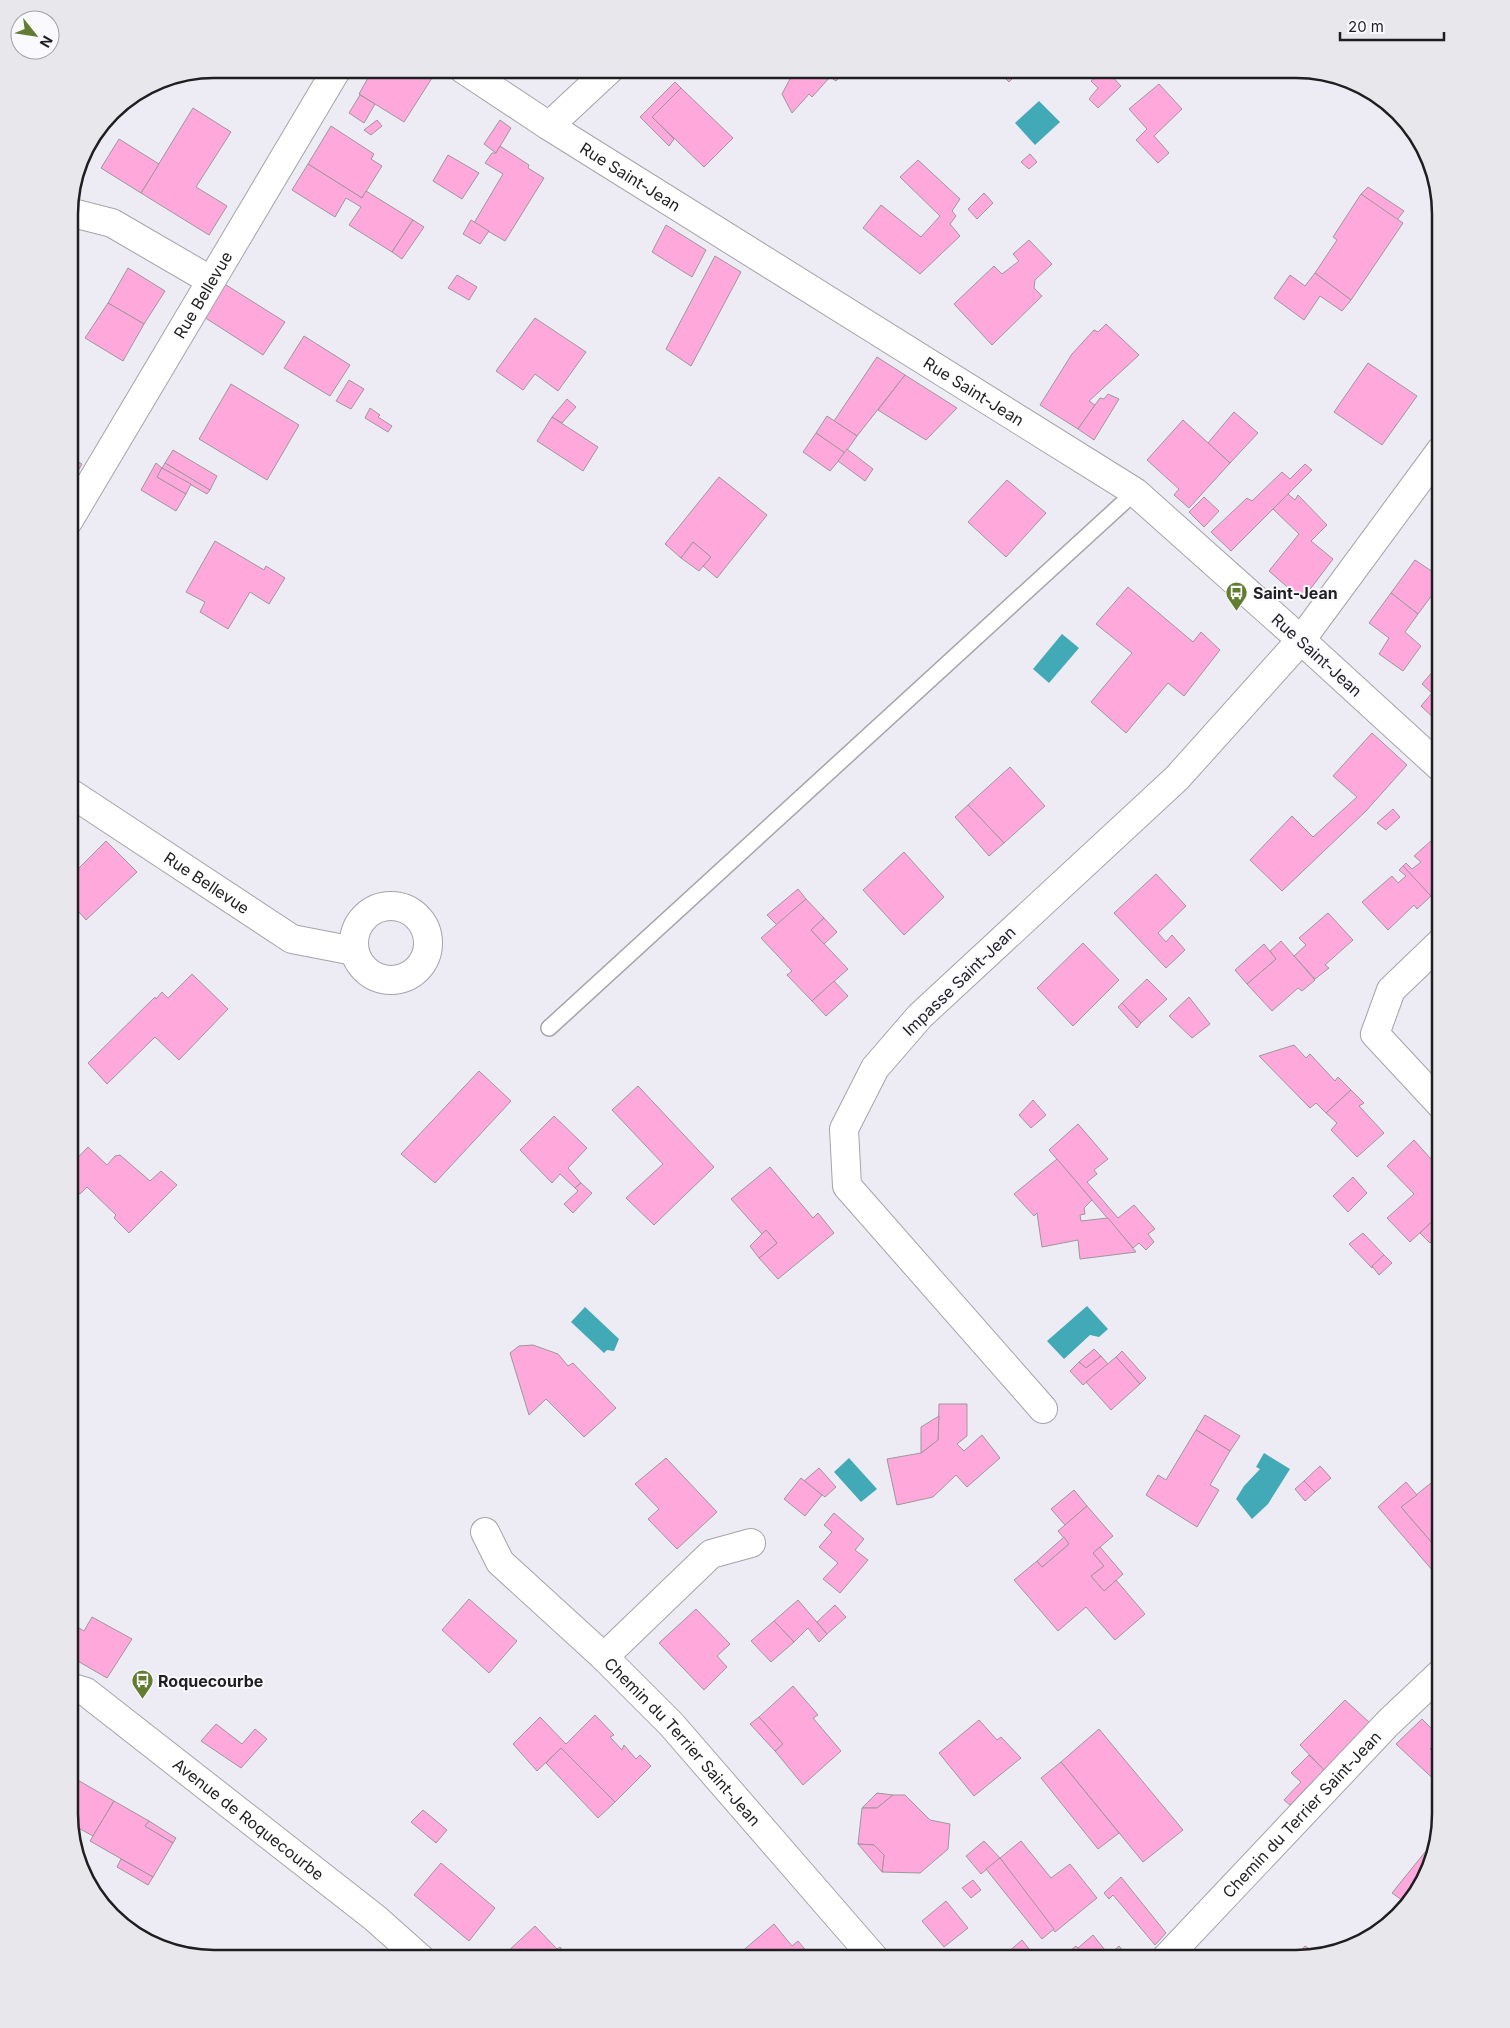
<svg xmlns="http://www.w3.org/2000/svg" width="1510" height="2028" font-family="Inter,sans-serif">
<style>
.water{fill:#42aab7}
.building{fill:#ffa8dc;stroke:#9e979b}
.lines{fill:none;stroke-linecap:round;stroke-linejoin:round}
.service-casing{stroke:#a4a4aa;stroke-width:18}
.minor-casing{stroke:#a4a4aa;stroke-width:30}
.tertiary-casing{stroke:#a4a4aa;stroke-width:30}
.secondary-casing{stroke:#a4a4aa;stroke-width:30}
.service{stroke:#fff;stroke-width:15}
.minor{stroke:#fff;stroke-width:28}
.tertiary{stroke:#fff;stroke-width:28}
.secondary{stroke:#fff;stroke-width:28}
.labels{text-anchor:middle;stroke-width:4;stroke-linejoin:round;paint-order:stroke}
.street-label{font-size:16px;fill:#1f1f22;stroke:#fafafe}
.poi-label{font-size:16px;font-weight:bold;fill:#1f1f22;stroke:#fafafe;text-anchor:start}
.rim{fill:none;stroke:#1f1f22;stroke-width:2.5}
</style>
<rect width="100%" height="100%" fill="#edecf4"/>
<g class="water">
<path d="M1039,101L1060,122L1035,145L1015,123Z"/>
<path d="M1062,634L1079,648L1049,683L1033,669Z"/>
<path d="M1087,1306L1108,1329L1099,1337L1090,1335L1064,1359L1047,1341Z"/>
<path d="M585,1307L619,1339L614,1351L607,1350L604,1353L571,1322Z"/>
<path d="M1264,1453L1290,1469L1268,1504L1252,1519L1236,1499L1244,1486L1260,1469L1256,1467Z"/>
<path d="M849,1458L877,1489L861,1502L834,1472Z"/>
</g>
<g class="building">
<path d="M373,69H417L432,78L404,122L359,94Z"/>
<path d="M782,69H848L836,81L830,77L812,97L809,94L792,113L782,94L791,77Z"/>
<path d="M996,69H1010L1016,75L1009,82Z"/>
<path d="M1105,69L1121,86L1098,108L1089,99L1098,88L1091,81Z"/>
<path d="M675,82L681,88L652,117L674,139L669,146L640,117Z"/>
<path d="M1159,84L1182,109L1154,136L1169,153L1158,163L1136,140L1147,129L1129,109Z"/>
<path d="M681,88L733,138L704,167L652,117Z"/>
<path d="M360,95L375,104L364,123L349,113Z"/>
<path d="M193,108L231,132L196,187L227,206L209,235L141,193Z"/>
<path d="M377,120L382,126L371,135L364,130Z"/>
<path d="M500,120L511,128L496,153L484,144Z"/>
<path d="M331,126L374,154L371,159L382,166L362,198L308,164Z"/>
<path d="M119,139L159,164L141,193L101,168Z"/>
<path d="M500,146L529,165L528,168L544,178L505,241L474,223L503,174L485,163L492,153H496Z"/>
<path d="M1030,154L1037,162L1029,169L1021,162Z"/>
<path d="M448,155L479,173L462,199L433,181Z"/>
<path d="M918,160L960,199L952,211L956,216L950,224L960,236L920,274L863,228L881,205L921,237L940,216L900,177Z"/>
<path d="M308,164L362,198L366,191L413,220L392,252L349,225L361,207L346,198L335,217L292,190Z"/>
<path d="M1368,187L1404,211L1397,220L1361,194Z"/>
<path d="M984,193L993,203L977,219L968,209Z"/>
<path d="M1361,194L1403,223L1351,300L1315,273L1337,240L1333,237Z"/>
<path d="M413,220L424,227L402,259L392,252Z"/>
<path d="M471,220L489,231L480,244L463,234Z"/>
<path d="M666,225L706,250L692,277L652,252Z"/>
<path d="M1029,240L1052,264L1035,280L1034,288L1042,296L992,345L954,304L994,266L1002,274L1019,261L1013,254Z"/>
<path d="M715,256L741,272L691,366L666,349Z"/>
<path d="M128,268L165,291L144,324L108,303Z"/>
<path d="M1315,273L1351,300L1342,311L1320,296L1304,320L1274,298L1290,275L1305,286Z"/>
<path d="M457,275L477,287L469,300L448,288Z"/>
<path d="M223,283L285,322L263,355L204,317Z"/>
<path d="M108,303L144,324L123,361L85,338Z"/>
<path d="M535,318L586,352L558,391L535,374L523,390L496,371Z"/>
<path d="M1106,324L1139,355L1089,401L1095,405L1078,429L1040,405L1072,354L1094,330L1098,332Z"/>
<path d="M304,336L350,365L330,396L284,368Z"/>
<path d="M877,357L905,375L857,436L834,421Z"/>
<path d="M1368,363L1417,396L1382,445L1334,412Z"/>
<path d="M905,375L957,408L926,440L878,410Z"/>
<path d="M349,380L364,389L351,409L336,401Z"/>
<path d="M231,384L299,425L267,480L199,439Z"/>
<path d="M1108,394L1119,399L1094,440L1078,429L1100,398L1104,399Z"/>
<path d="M567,399L576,407L562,423L552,417Z"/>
<path d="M370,408L380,415L378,417L392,426L388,432L365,418Z"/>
<path d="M1234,412L1258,433L1230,463L1208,443Z"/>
<path d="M827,416L857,436L845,453L816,433Z"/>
<path d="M552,417L598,447L583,471L537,441Z"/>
<path d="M1183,420L1230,463L1189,508L1174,495L1179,489L1147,460Z"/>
<path d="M816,433L845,453L830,471L803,452Z"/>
<path d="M847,449L873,469L865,481L838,461Z"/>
<path d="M173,450L217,476L210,490L165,463Z"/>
<path d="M69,457L82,464L69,486Z"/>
<path d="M156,463L162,468L157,477L186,494L176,511L141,490Z"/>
<path d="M165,463L210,490L207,494L162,468Z"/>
<path d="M1305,464L1312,470L1231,551L1211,532L1247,498L1252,501L1282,472L1290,479Z"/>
<path d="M162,468L191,484L186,494L157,477Z"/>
<path d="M719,477L767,515L717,578L703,566L711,557L693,542L681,558L665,544Z"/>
<path d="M1007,480L1046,513L1006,557L968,522Z"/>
<path d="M1288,494L1295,500L1298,495L1327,525L1311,541L1333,559L1302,600L1269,571L1299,534L1273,509Z"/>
<path d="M1204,497L1219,511L1204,527L1189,512Z"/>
<path d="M215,541L264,570L266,566L285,578L269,604L250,592L228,629L200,612L205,602L186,592Z"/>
<path d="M693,542L711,557L699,571L681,558Z"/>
<path d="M1415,560L1436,574L1441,568V583L1418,614L1391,593Z"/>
<path d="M1128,587L1193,642L1201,632L1220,650L1184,696L1168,683L1126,733L1091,702L1132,653L1096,624Z"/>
<path d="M1391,593L1418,614L1405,632L1421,646L1403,671L1379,654L1389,638L1369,623Z"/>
<path d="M1434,670L1441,675V725L1421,706L1432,693L1422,684Z"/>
<path d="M1372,733L1407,765L1366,811L1282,891L1250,860L1292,816L1313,837L1357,797L1333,776Z"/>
<path d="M1010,767L1045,806L1004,843L968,805Z"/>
<path d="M968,805L1004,843L989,856L955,817Z"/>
<path d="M1393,809L1400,817L1386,830L1377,823Z"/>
<path d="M1441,832V888L1431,897L1403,866L1406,863L1412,869L1421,862L1414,856Z"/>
<path d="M106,841L137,872L86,920L69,901V897L78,889L69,878Z"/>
<path d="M904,852L944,897L904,935L863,890Z"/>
<path d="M1403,866L1431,896L1417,909L1414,905L1388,930L1362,902L1392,876L1398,883L1406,876L1399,870Z"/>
<path d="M1156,874L1186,906L1158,933L1166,942L1172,935L1185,950L1166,968L1114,913Z"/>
<path d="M798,889L806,899L777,925L767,915Z"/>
<path d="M806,899L824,918L811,930L848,969L812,1001L787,975L792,971L761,938Z"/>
<path d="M1328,913L1353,940L1325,965L1329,968L1315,979L1294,956L1306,945L1299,938Z"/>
<path d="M824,918L837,932L824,944L811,930Z"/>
<path d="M1281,941L1315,980L1302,991L1298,988L1272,1011L1247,984L1276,959L1270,951Z"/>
<path d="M1083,943L1119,980L1073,1026L1037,988Z"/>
<path d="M1264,944L1276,959L1247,984L1235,970Z"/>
<path d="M192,974L228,1009L179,1060L155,1037L107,1084L88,1063L155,997L156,999L162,992L168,998Z"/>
<path d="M1147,979L1167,999L1141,1023L1122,1003Z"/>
<path d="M834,981L848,996L826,1016L812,1001Z"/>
<path d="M1189,997L1210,1024L1192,1038L1169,1016Z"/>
<path d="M1122,1003L1141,1023L1137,1028L1118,1007Z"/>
<path d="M1294,1045L1306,1058L1310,1054L1335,1081L1338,1077L1351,1090L1326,1113L1316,1103L1310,1108L1259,1056Z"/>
<path d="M479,1071L511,1101L435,1183L401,1154Z"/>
<path d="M638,1086L714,1167L654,1225L626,1198L663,1164L612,1110Z"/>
<path d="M1351,1090L1364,1103L1359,1106L1384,1133L1357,1157L1331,1130L1337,1123L1326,1113Z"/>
<path d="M1033,1100L1046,1115L1031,1128L1019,1115Z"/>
<path d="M554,1116L587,1148L568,1168L581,1183L575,1188L560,1174L552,1183L520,1150Z"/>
<path d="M1078,1124L1108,1159L1094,1170L1097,1174L1087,1182L1118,1218L1134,1205L1155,1229L1148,1234L1154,1242L1146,1250L1139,1243L1133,1248L1049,1150Z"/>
<path d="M1414,1140L1439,1168L1441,1166V1213L1410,1242L1387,1218L1414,1194L1387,1166Z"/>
<path d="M88,1147L107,1165L115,1156L120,1155L150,1181L161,1171L177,1185L129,1233L114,1218L116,1215L87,1187L80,1194L69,1183V1167Z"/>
<path d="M1057,1159L1092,1200L1084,1208L1085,1214L1080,1215L1081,1221L1108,1218L1136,1252L1080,1259L1078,1240L1042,1247L1037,1213L1034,1216L1014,1194Z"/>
<path d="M770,1167L813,1218L818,1213L834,1233L778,1279L759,1258L777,1243L766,1230L762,1234L731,1199Z"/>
<path d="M1353,1177L1367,1193L1348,1212L1333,1196Z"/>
<path d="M581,1183L592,1193L573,1213L564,1204L578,1191L575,1188Z"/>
<path d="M1441,1213V1232L1430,1243L1420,1233Z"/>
<path d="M766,1230L777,1243L759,1258L750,1246Z"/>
<path d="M1363,1233L1384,1255L1372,1268L1349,1244Z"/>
<path d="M1384,1255L1392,1263L1379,1275L1372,1266Z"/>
<path d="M533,1345L558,1354L568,1366L573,1363L616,1408L584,1437L546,1399L529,1415L510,1353L519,1346Z"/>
<path d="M1094,1349L1101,1356L1086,1368L1079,1362Z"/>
<path d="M1122,1351L1146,1378L1140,1384L1116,1357Z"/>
<path d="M1101,1356L1108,1364L1083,1385L1070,1371L1079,1362L1086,1368Z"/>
<path d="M1116,1357L1140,1384L1111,1410L1086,1382Z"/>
<path d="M939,1404H967V1436L957,1444L964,1451L982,1435L1000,1458L967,1487L956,1475L933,1497L897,1505L887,1459L921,1453L938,1440Z"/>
<path d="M1205,1415L1240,1436L1230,1451L1196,1430Z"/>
<path d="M939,1416L938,1440L921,1453V1427Z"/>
<path d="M1196,1430L1230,1451L1210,1485L1219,1490L1197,1527L1146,1495L1158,1475L1166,1480Z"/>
<path d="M666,1458L717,1512L677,1549L648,1519L659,1509L635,1484Z"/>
<path d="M1320,1466L1331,1478L1315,1492L1304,1481Z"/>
<path d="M819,1468L836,1487L825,1497L804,1481Z"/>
<path d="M1441,1475V1549L1439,1551L1401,1507Z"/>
<path d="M801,1478L822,1495L805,1516L784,1499Z"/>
<path d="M1304,1481L1315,1492L1305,1501L1295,1489Z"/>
<path d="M1406,1482L1417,1495L1401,1507L1439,1551L1441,1549V1564L1433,1571L1378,1507Z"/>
<path d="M1074,1490L1087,1506L1065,1525L1051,1509Z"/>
<path d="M1087,1506L1113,1536L1093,1553L1104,1566L1091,1576L1104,1591L1116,1580L1145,1614L1115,1640L1086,1607L1058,1631L1014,1580L1037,1561L1042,1567L1069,1544L1058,1531Z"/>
<path d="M834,1513L864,1539L855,1550L868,1560L840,1593L823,1579L838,1563L819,1547L832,1532L824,1525Z"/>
<path d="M1064,1537L1069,1544L1042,1567L1037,1561Z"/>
<path d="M1100,1547L1123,1574L1104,1591L1091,1576L1104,1566L1093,1553Z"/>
<path d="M469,1599L517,1641L489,1673L442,1630Z"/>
<path d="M798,1600L827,1634L819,1642L808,1628L794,1642L774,1621Z"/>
<path d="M835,1605L846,1617L827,1634L817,1622Z"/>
<path d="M696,1609L730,1644L717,1656L727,1667L704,1690L659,1643Z"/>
<path d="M92,1617L132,1639L107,1678L69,1656V1622L84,1631Z"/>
<path d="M774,1621L794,1642L771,1662L751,1641Z"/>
<path d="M793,1686L818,1715L813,1718L841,1751L803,1785L775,1751L783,1744L759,1717Z"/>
<path d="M1345,1700L1370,1723L1324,1770L1300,1745Z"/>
<path d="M595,1715L614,1735L610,1737L622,1750L624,1745L636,1759L640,1755L651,1766L615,1802L561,1748L537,1771L513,1744L540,1717L566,1744Z"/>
<path d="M759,1717L783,1744L775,1751L750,1724Z"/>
<path d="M1422,1719L1441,1738L1430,1749L1441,1759V1786L1396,1744Z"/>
<path d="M979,1720L997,1740L1001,1737L1021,1758L974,1796L939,1753Z"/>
<path d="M216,1724L242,1744L255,1729L267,1739L241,1768L201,1741Z"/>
<path d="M1099,1729L1183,1830L1143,1862L1061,1762Z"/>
<path d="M561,1748L615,1802L598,1818L546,1763Z"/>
<path d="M1309,1755L1324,1770L1290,1805L1284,1800L1301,1782L1291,1773Z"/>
<path d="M1061,1762L1119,1833L1098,1849L1041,1778Z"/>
<path d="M69,1775L114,1801L93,1836L73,1825L72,1827L69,1815Z"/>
<path d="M877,1793L893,1795L877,1808H862Z"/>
<path d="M893,1795H905L930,1820L950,1824L948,1849L920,1873L882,1872L884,1855L874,1845L858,1844L862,1808H877Z"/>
<path d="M114,1801L149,1821L145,1826L173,1843L153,1877L90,1841Z"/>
<path d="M423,1810L447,1830L436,1843L411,1822Z"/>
<path d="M149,1821L176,1838L173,1843L145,1826Z"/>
<path d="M984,1841L1000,1858L981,1874L966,1856Z"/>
<path d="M1021,1841L1051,1878L1070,1864L1097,1898L1055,1932L1000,1858Z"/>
<path d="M1434,1841L1422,1887L1406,1903L1392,1893Z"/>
<path d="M858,1844L874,1845L884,1855L882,1872Z"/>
<path d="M1000,1858L1054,1929L1042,1939L986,1869Z"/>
<path d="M121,1859L153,1877L148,1885L117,1867Z"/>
<path d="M441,1863L495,1908L469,1941L414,1895Z"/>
<path d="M1121,1877L1166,1933L1155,1945L1113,1895L1109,1899L1104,1893Z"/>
<path d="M973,1880L981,1890L971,1898L962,1888Z"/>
<path d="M946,1901L968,1928L944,1947L922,1921Z"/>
<path d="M774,1924L792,1946L798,1941L813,1959H744L739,1954Z"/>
<path d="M535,1926L557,1949L560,1947L570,1959H508L504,1955Z"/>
<path d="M1093,1935L1109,1955L1119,1946L1130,1959H1087L1078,1948Z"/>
<path d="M1022,1940L1037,1959H1000Z"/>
<path d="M1076,1946L1078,1948L1087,1959H1070L1066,1954Z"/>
<path d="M1305,1946L1315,1952L1313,1955L1294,1959Z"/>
</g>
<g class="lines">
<defs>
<path id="service" d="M549,1028L1135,492"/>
<g id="minor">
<path id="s1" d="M463,69L549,126L1135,492L1301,640L1177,778L920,1016L875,1068L844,1129L847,1186L1043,1409"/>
<path d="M549,126L610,69"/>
<path d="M69,212L112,223L210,280"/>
<path id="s2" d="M69,520L337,69"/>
<path id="s3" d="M69,792L292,939L354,951"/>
<circle cx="391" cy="943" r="37"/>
<path d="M1441,1105L1375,1034L1391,990L1441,942"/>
<path id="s4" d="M485,1532L500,1562L604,1657L671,1724L875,1959"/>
<path d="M604,1657L711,1554L751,1543"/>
<path id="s5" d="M1165,1959L1388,1723L1441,1673"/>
</g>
<path id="tertiary" d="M1441,768L1301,640L1441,450"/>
<g id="secondary">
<path id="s6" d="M69,1687L86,1692L375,1918L421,1959"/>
</g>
</defs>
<use href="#service" class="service-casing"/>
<use href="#minor" class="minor-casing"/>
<use href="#tertiary" class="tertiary-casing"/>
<use href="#secondary" class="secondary-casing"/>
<use href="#service" class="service"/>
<use href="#minor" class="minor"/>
<use href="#tertiary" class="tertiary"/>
<use href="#secondary" class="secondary"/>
</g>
<defs>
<symbol id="bus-pin" viewBox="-11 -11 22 30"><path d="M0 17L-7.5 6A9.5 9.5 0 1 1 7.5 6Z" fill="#627d31" stroke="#fafafe"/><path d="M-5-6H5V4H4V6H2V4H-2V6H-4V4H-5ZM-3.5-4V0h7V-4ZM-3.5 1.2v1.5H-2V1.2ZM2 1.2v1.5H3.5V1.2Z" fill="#fff"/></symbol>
</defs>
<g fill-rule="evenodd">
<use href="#bus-pin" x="1224" y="580" width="25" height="34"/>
<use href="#bus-pin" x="130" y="1668" width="25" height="34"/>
</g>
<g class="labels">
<g class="street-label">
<text dy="6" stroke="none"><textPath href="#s1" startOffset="199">Rue Saint-Jean</textPath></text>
<text dy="6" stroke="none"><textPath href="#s2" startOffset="262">Rue Bellevue</textPath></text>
<text dy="6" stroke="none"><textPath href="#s1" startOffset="604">Rue Saint-Jean</textPath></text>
<text transform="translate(1317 655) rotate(42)" y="6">Rue Saint-Jean</text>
<text dy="6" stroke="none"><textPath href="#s3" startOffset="165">Rue Bellevue</textPath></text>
<text transform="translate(959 981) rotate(-44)" y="6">Impasse Saint-Jean</text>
<text dy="6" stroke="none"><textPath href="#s4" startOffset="290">Chemin du Terrier Saint-Jean</textPath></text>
<text dy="6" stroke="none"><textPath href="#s5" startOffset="199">Chemin du Terrier Saint-Jean</textPath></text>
<text dy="6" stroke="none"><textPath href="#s6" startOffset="224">Avenue de Roquecourbe</textPath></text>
</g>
<g class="poi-label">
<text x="1253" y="599">Saint-Jean</text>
<text x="158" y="1687">Roquecourbe</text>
</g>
</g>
<path d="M0 0H1510V2028H0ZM214 78H1296A136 136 0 0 1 1432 214V1814A136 136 0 0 1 1296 1950H214A136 136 0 0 1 78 1814V214A136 136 0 0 1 214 78Z" fill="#e8e8ec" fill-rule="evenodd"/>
<path class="rim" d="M214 78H1296A136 136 0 0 1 1432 214V1814A136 136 0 0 1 1296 1950H214A136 136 0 0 1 78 1814V214A136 136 0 0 1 214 78Z"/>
<g transform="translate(35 35) rotate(120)"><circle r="24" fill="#fafafe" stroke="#a2a2a6"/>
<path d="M0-4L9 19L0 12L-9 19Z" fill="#627d31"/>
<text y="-8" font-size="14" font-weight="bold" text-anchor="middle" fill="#1f1f22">N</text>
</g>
<path d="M1340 32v8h104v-8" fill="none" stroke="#1f1f22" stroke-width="2.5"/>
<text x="1348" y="32" font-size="15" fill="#1f1f22" stroke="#fafafe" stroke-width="4" paint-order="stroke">20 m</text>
</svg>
